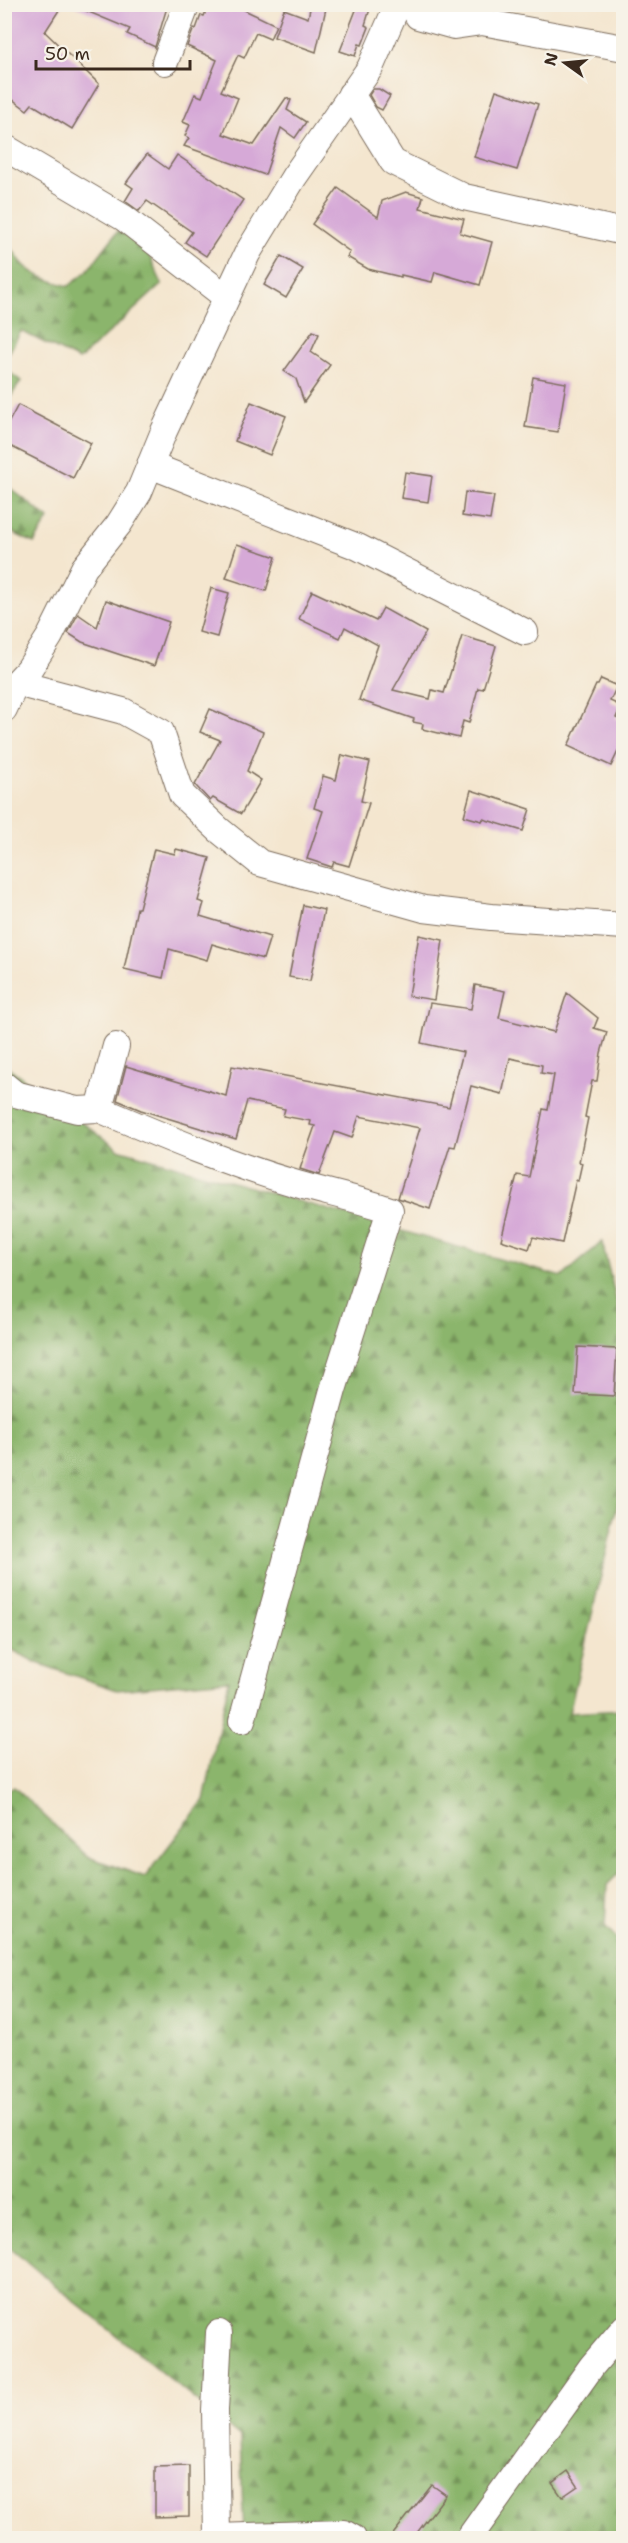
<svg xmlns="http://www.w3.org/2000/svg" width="628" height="2543" font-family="'Shantell Sans',sans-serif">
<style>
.forest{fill:url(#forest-firs);stroke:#637045;stroke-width:1.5}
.building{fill:#d6a9d7}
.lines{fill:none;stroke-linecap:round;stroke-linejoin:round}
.minor-casing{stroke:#7c6c5c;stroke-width:28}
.minor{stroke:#fff;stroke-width:26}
</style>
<defs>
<pattern id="forest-firs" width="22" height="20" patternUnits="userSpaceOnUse" patternTransform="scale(1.5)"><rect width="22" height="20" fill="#8bb56c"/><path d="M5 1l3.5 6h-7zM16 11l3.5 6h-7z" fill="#739358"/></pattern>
</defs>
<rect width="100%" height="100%" fill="#f7f3e8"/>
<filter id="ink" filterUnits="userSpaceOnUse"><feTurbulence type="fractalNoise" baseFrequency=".0167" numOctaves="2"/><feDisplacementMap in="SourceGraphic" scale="12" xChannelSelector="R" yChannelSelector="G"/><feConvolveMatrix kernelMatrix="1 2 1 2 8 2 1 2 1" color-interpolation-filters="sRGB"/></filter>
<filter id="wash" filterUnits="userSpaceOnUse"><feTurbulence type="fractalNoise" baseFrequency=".008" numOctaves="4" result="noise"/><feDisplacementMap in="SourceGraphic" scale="24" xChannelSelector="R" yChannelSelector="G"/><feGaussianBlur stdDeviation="1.35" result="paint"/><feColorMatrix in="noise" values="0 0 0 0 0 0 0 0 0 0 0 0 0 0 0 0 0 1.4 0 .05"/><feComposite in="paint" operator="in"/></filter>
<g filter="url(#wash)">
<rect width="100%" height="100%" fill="#f4e6cf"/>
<g class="forest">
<path d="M118,231L142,239L162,284L79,360L21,331L5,360V246C15,248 17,259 25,266C37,277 54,282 69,286L87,271Z"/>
<path d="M5,369L21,381L5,405Z"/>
<path d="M5,484L49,519L34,543L5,529Z"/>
<path d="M4,1064L118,1149L562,1277L602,1242L623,1328V1481L569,1713L623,1710V1869L607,1885L605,1927L624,1947L623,2538H244L240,2437L5,2244V1790L14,1787L88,1857L145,1877L204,1800L229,1680L117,1690L37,1663L5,1646Z"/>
</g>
<g id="blocks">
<g class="building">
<path d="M4,4H63L45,32L99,84L72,129L32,104L27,110L4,93Z"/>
<path d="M168,4L155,47L127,34L130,29L72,5Z"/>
<path d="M209,4H232L276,25L270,39L256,33L244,58L238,55L221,91L238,98L223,134L254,145L286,98L291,100L287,110L306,122L295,138L281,128L265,175L184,146L189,138L185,136L190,125L183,122L195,94L202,97L217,60L187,46L194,28L196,29L201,15L204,16Z"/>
<path d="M311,4H327L316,52L274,37L284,9L308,18Z"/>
<path d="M358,5L370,9L365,25L369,27L362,45L359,44L355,56L340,51Z"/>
<path d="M373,89H379L390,96L382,110L376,107L369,95Z"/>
<path d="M496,90L538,104L517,170L474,157Z"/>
<path d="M147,154L168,169L177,155L243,200L206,256L185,242L192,232L147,201L139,211L125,201L133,188L126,183Z"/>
<path d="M338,188L378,217L382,201L406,192L423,197L420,208L464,219L460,233L492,242L480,285L435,272L432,282L401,275V277L368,269L347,257L350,252L312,224Z"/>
<path d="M281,256L303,269L286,298L264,285Z"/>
<path d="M313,331L319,334L311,352L330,365L304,402L296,379L284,371Z"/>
<path d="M533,377L566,383L558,432L525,427Z"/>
<path d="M251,402L286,416L270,455L235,441Z"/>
<path d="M18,405L91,443L73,478L4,443V431Z"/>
<path d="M405,472L432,476L428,502L401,498Z"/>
<path d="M465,492L494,496L490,520L462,516Z"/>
<path d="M237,544L276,557L266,591L226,578Z"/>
<path d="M211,588L229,593L217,637L199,632Z"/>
<path d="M312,591L376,621L383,608L426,632L393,690L430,699L432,690L444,693L462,636L496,646L483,689L478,688L469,723L463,721L459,738L422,729L423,724L413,722L414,719L359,700L378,645L345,627L340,638L299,619Z"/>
<path d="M106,600L169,622L154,666L82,642L68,633L78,614L97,627Z"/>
<path d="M601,679L617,686L610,701L621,706L616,718L624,722V739L611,766L568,746L596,685H598Z"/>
<path d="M210,709L263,732L247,771L261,780L241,814L213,798L210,801L195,785L220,740L200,732Z"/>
<path d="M342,755L370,762L361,801L369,803L349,866L334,862L332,867L307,859L323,811L314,808L323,776L336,780Z"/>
<path d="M471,790L530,809L523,831L483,819L482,821L464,816Z"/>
<path d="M154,849L175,854L176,849L210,858L198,901L204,903L200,916L270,937L263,959L212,944L207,960L169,949L163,978L124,969L137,908H139Z"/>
<path d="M303,905L324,910L310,981L289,977Z"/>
<path d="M419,935L443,940L434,1000L409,996Z"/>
<path d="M475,985L505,991L499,1018L554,1032L567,993L598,1018L594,1028L607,1032L601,1053L597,1081H592L585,1117L588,1118L579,1162L582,1163L578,1181L576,1180L562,1243L533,1237L529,1249L501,1240L517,1175L529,1177L543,1109L548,1110L554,1075L541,1073L542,1065L510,1058L502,1094L471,1086L455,1147L450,1146L430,1209L398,1198L420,1128L359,1116L352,1138L335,1132L319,1175L300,1169L315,1126L310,1125L311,1121L283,1116L285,1109L247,1101L236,1139L141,1110L117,1100L126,1066L226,1096L232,1066L449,1107L463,1052L421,1043L430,1003L471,1009Z"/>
<path d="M578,1347L617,1349L614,1396L575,1394Z"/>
<path d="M189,2466V2516L155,2517V2467Z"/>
<path d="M568,2471L578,2486L562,2497L552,2483Z"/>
<path d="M432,2485L446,2495L413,2538H390Z"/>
</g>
</g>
</g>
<g filter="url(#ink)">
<use href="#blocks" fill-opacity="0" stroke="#7c6c5c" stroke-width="1.5"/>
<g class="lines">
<defs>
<g id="minor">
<path d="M412,4L418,16L454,26L482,22L624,48"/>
<path d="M165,62L187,4"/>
<path d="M351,94L393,162L464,197L624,232"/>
<path d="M4,147L124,218L226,297"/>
<path d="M150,465L358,547L525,632"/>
<path d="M16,683L123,711L161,732L182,795L219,830L260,863L424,909L491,917L624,926"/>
<path d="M4,709L16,683L29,669L50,636L84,568L119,524L139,492L164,431L247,254L294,177L370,68L398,4"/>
<path d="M4,1085L15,1094L77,1110L99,1109L116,1046"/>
<path d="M99,1109C164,1137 229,1164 297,1184C328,1193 359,1199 390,1210L333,1390L242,1721"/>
<path d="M217,2537L344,2533L353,2538"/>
<path d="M217,2538L215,2410L219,2333"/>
<path d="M469,2538L592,2366L624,2328"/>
</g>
</defs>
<use href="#minor" class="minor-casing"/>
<use href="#minor" class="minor"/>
</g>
</g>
<rect width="628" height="2543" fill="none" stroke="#f7f3e8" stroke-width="24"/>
<g transform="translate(565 63) rotate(285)" stroke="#f7f3e8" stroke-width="4.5" paint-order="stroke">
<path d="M0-4.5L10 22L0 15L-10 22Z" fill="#3b2a1e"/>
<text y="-9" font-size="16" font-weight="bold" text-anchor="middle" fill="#3b2a1e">N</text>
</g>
<path d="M36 60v9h154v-9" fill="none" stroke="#3b2a1e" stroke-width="3"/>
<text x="45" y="60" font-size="18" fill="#3b2a1e" stroke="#f7f3e8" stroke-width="4.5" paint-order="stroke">50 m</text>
</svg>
